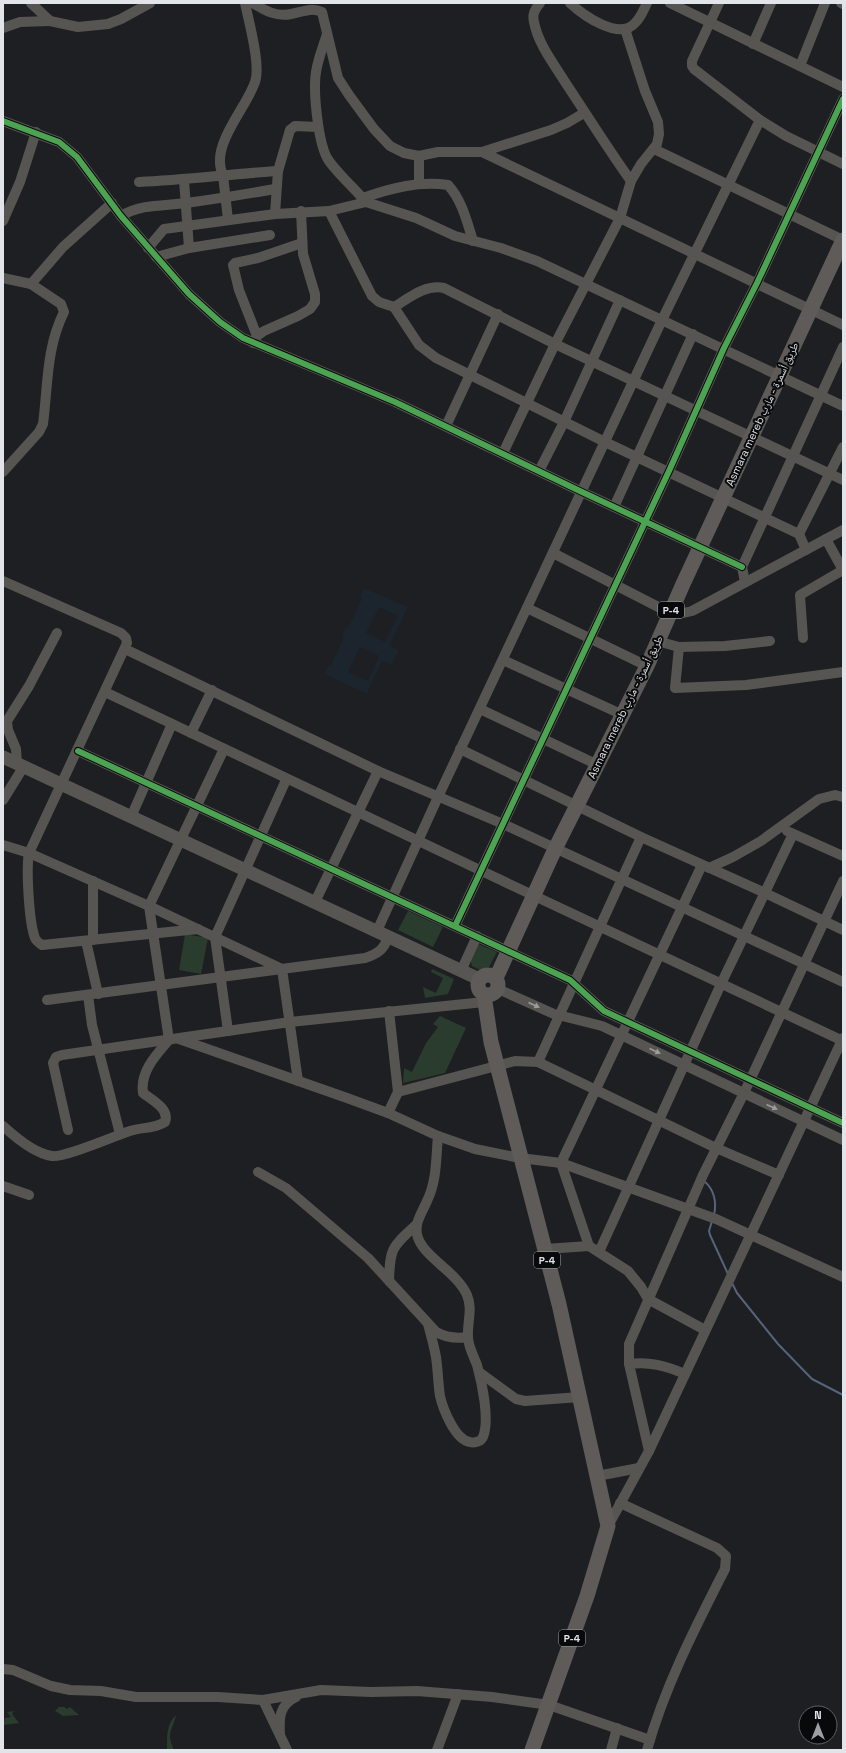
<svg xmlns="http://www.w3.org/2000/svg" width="846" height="1753" font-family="'Space Grotesk','Noto Naskh Arabic',sans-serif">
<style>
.built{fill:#1c242d;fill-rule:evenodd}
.green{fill:#293c2d}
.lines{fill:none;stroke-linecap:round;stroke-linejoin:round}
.stream{stroke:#55637b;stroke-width:2}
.minor{stroke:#575552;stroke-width:10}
.major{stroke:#585653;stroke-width:13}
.highway{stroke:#5e5b59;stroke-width:15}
.cycleway-casing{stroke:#07090b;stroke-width:8}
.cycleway{stroke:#4ca352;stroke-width:6}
.oneway{fill:#9c9c9e}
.labels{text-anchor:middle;stroke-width:4;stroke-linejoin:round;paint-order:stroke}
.shield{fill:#07090b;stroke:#a0a2a6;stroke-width:1}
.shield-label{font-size:10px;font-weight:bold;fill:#e1e4e9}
.street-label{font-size:11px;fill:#e1e4e9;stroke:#07090b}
</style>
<rect width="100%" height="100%" fill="#1d1f22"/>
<path class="built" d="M364,588L408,607L390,645L399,650L392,665L382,661L367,694L324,674L329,665H331L344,637L342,636L346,627L348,628L362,598L360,597ZM379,607L398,616L385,642L366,633ZM360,647L379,656L368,681L348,672Z"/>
<g class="green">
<path d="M408,911L443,927L433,947L398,930Z"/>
<path d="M185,934L208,938L201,974L179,970Z"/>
<path d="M478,944L497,952L489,967L480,970L472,966L470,959Z"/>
<path d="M432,969L454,979L448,994L425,998L423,987L436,993L443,978L431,972Z"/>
<path d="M440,1016L466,1028L445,1073L403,1083L404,1068L412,1072L426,1043L438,1027L433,1024Z"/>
<path d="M59,1707H64L67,1709L70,1707L79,1715L63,1716L55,1711Z"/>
<path d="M14,1711L12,1714L19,1723L3,1725L5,1718L11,1717L7,1712Z"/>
<path d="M176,1715C172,1733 166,1731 174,1750H167C167,1736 166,1725 176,1715Z"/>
</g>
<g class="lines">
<g class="stream">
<path d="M704,1181C714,1189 717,1202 714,1215"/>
<path d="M712,1221L709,1231L710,1235L728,1274"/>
<path d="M732,1283L737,1293L778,1344L812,1379L843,1395"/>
</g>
<g class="minor">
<path d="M31,3L50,21L78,27L108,24L121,19L150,3"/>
<path d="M253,3C265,11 277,17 291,14C302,12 311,7 322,12L338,78L349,95L374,129L390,146L404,153L419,156L438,152H482L551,130L567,123L584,113"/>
<path d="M540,3C535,9 532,14 534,22C538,44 554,64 565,82C587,115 608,149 631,181"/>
<path d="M570,3C583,15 620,42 636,22C641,17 644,9 647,3"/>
<path d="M670,3L843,87"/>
<path d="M719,3L692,61V66L694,69L760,120L786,136L843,164"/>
<path d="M841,3L843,4"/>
<path d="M3,28L20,22L50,21"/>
<path d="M327,34C323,47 318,59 316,72C313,91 318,146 329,161C340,176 354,188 366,202"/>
<path d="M753,44L771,3"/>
<path d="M800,66L825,3"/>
<path d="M3,121L59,142L77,157L121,216L189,294L220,322L243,338L395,402L582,492L742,567"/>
<path d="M654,149L843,240"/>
<path d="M482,152L843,325"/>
<path d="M184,180L189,248"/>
<path d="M139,182C185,180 231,174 278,171"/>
<path d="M419,184V156"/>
<path d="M363,198C391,188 418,181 448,185C462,200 467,222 473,241"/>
<path d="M329,211L366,202L416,218L455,236L501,248L537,261L843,406"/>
<path d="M275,214L278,171L290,130L295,126L318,127"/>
<path d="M121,216C141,204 163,206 186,203C216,199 246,194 275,189"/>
<path d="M228,220L223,175C209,146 246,109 255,82C261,66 249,22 245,3"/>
<path d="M3,221L20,182L36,132"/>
<path d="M148,248L164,229L275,214L329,211L372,296L379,302L394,307L419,345L436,358L605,442L799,534L806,550"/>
<path d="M156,257L189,248L270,235"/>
<path d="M3,278L31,284L63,247L112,203"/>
<path d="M394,307C409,298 425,284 444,288L555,344L843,480"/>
<path d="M257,336L239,290L233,265L235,263L258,258L302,243"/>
<path d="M253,343L257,336L264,331L298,316L310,309L315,302V294L303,254L301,211"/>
<path d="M446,426L498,314"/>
<path d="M503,453L555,344L620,218L631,181L641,164L657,144L659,134L658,122L645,91L625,29"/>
<path d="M539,471L564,422L620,300"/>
<path d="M3,472L39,432L43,424C48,386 46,348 64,312L61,304L31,284"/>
<path d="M614,507L693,334"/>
<path d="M799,534L843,447"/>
<path d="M826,539L843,570"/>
<path d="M553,553L670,613L679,614L692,611L843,530"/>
<path d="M3,581L121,633L126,638L127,643L29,853C26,869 29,923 35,938C36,941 39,943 42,945L198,929"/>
<path d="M745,582L742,567L843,347"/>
<path d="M527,608L647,666"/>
<path d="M803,638L800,595L843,570"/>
<path d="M657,641L679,647L725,646L770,641"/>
<path d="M679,647L675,688L746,685L843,672"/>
<path d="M125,649L378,771L503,824L843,982"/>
<path d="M503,660L623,715"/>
<path d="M105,692C350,810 597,925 843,1041"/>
<path d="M480,709L598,765"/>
<path d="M191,733L212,690"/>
<path d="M460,749L641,837L765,893L843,930"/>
<path d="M78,751L570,980L604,1011L843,1123"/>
<path d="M17,763L16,749L8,730L7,721L29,686L57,633"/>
<path d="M3,800L24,766"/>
<path d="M131,817L172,724"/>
<path d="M787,831L843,856"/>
<path d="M3,845L29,853L149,906L282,969L298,1081"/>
<path d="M709,868L733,857L761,841L819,799L835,795L843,797"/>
<path d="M93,881V940"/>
<path d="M315,902L378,771"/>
<path d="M455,926L669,471L724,348L757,283L843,99"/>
<path d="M377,931L438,797L662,320L760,120"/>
<path d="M86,941L98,994"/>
<path d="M461,971L477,936"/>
<path d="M498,989L554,1014L602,1026L843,1140"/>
<path d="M88,995L92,1025L120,1134"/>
<path d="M47,1000L365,958C377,954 384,950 388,937"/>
<path d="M228,1031L215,937L286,780"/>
<path d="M179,1039L347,1098L388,1113L438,1136L475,1149L520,1158L561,1163L716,1219L843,1277"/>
<path d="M538,1062L641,837"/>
<path d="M398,1092L515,1061L538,1062L716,1148L779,1175"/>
<path d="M388,1113L398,1092L389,1011"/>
<path d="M3,1126C15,1137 35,1154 52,1156C64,1158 114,1136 130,1131C142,1127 154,1129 165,1122C170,1109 152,1100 143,1093C140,1072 155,1056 169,1040L149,906L224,749"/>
<path d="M68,1130L53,1063L56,1057L62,1055L290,1022L484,1002"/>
<path d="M258,1172L286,1188L368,1258L436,1332C447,1338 456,1339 468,1337"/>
<path d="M3,1186L29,1195"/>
<path d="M589,1246L561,1163L702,865"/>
<path d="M545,1249L589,1246L628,1271L641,1287L648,1299L705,1330"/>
<path d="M599,1252L721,984L793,834"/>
<path d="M389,1281C390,1247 392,1247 417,1224"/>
<path d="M428,1324C431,1335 434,1346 436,1357C438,1370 438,1383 440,1396C443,1409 455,1440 470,1442C474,1443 481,1442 483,1437C490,1420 482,1383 477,1365C474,1357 468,1346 468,1337C467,1322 473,1309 467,1295C457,1272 426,1259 418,1238C413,1224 422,1213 427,1201C437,1181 436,1157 438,1136"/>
<path d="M629,1364V1344L703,1175L744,1093L843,881"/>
<path d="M479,1372L516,1399L525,1401L580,1397"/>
<path d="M649,1451L629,1364C649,1361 666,1366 685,1374"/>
<path d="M597,1476L639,1468"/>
<path d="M620,1503L717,1548L726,1556L725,1569C695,1628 665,1686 647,1750"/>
<path d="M608,1526L649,1451L843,1038"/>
<path d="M3,1669L13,1670L51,1686L70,1690L101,1691L136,1697H218L263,1700L321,1690L371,1692L417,1691L492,1697L549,1705L650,1740"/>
<path d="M263,1700L287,1750"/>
<path d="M280,1735C279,1718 279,1705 296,1697"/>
<path d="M437,1750L458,1694"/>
<path d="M611,1750L617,1728"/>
</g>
<path class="major" d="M3,757L479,979"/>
<g class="highway">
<circle cx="488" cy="985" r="10"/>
<path d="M496,978L555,849L647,666L683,584L843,240"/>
<path d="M484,995L491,1042L559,1304L608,1526L587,1596L532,1750"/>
</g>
<defs>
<g id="cycleway">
<path d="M3,121L59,142L77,157L121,216L189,294L220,322L243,338L395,402L582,492L742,567"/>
<path d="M78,751L570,980L604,1011L843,1123"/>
<path d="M455,926L669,471L724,348L757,283L843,99"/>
</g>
</defs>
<use href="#cycleway" class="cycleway-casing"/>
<use href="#cycleway" class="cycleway"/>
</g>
<defs><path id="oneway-solid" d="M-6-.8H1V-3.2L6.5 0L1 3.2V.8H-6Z"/></defs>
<g class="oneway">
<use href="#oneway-solid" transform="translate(534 1005) rotate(24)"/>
<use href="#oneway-solid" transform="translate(655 1051) rotate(25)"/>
<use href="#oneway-solid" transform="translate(772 1107) rotate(25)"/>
</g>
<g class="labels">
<g class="shield">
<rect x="658" y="602" width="26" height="16" rx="3"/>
<rect x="534" y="1252" width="26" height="16" rx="3"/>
<rect x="559" y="1630" width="26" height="16" rx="3"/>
</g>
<g class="shield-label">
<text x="671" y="614">P-4</text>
<text x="547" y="1264">P-4</text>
<text x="572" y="1642">P-4</text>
</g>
<g class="street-label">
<text transform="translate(762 414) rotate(-65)" y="4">Asmara mereb طريق أسمرة - مارب</text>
<text transform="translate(625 707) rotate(-64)" y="4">Asmara mereb طريق أسمرة - مارب</text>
</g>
</g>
<rect width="846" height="1753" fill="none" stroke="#e1e4e9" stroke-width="8"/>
<g transform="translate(818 1725)"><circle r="19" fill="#07090b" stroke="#5e6164"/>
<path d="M0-3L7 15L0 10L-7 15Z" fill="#9c9fa3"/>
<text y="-6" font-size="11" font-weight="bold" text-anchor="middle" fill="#e1e4e9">N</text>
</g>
</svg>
